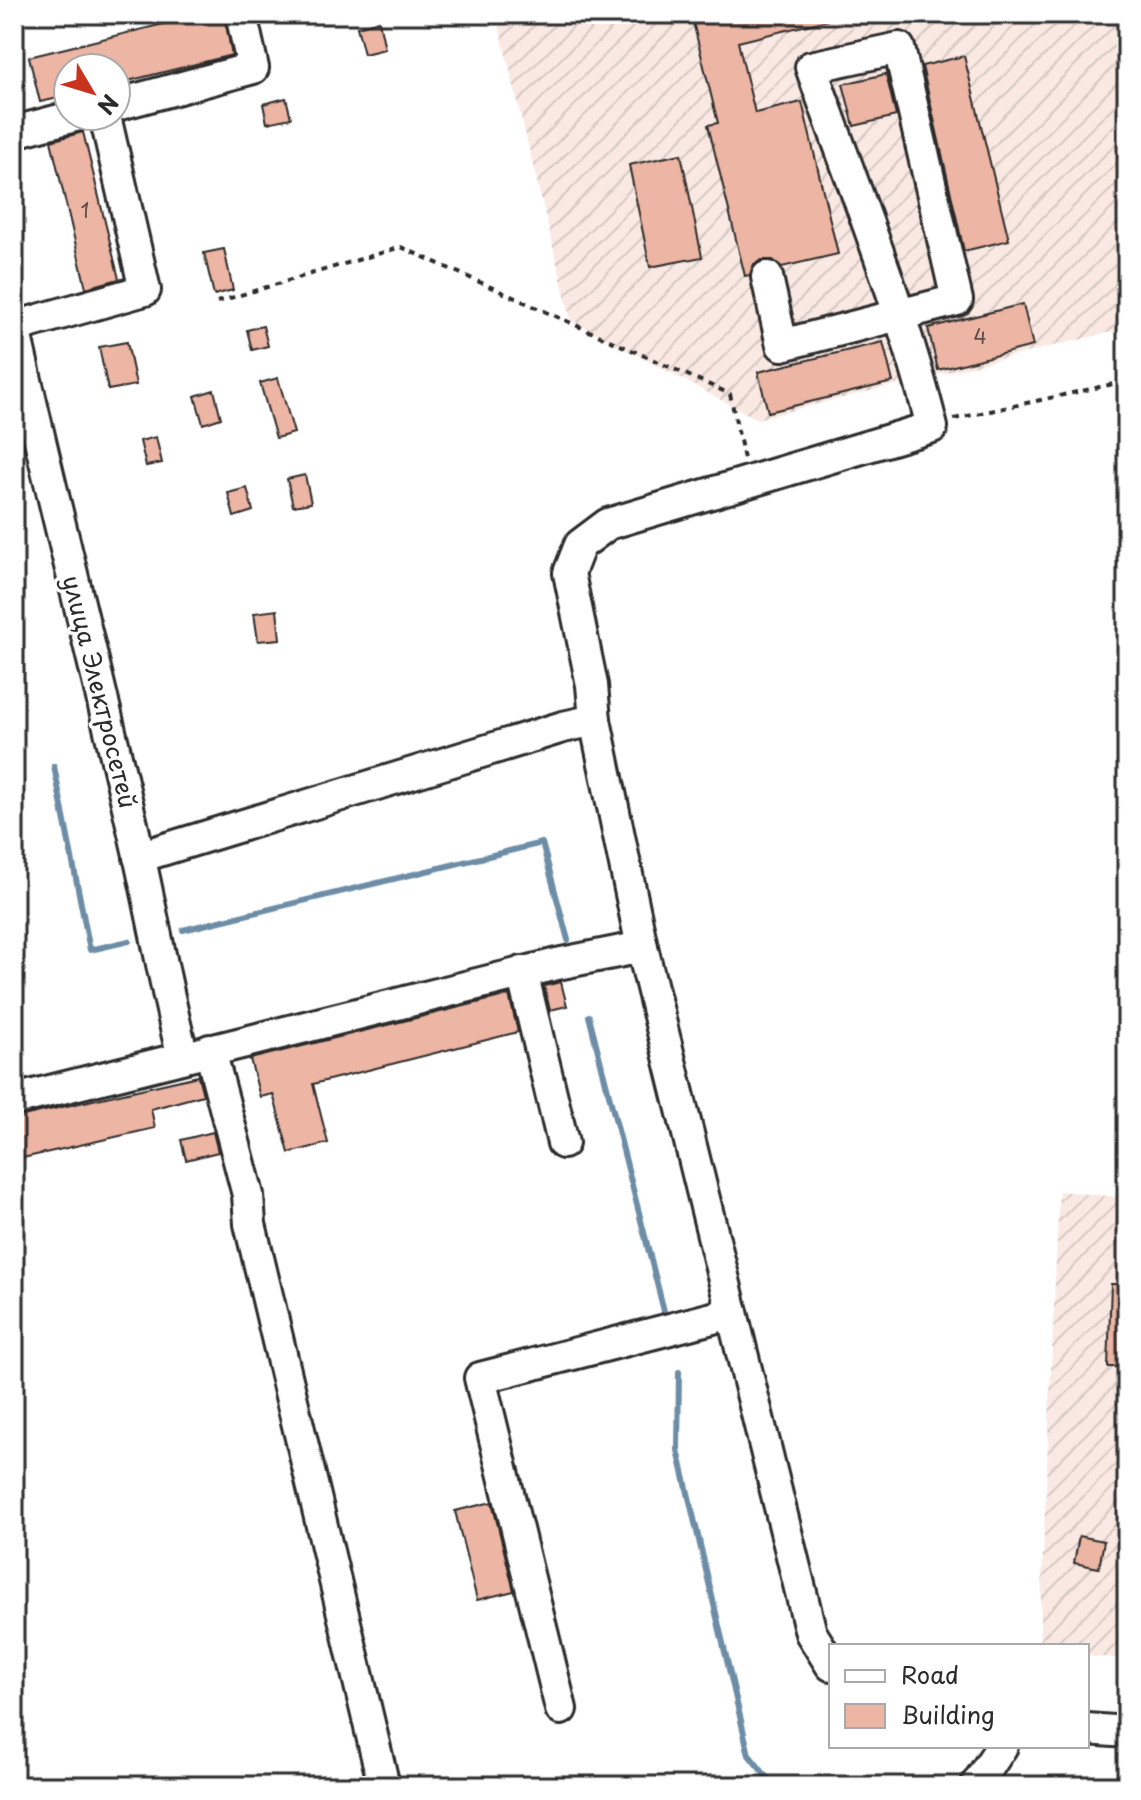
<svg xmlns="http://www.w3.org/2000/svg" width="1141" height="1800" font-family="'Playpen Sans',sans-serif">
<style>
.industrial{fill:url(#industrial-furrows)}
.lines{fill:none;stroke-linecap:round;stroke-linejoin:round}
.stream{stroke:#6d8da6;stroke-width:6}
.building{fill:#edb5a3;stroke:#2b2b2b;stroke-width:2}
.minor-casing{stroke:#2b2b2b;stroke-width:36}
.path{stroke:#2b2b2b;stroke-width:4;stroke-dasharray:6 6;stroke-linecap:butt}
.minor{stroke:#fff;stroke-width:30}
.labels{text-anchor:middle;stroke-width:7;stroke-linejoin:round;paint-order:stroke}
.number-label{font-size:20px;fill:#5c4e49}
.street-label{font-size:24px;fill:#2b2b2b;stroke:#fff}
</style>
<defs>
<pattern id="industrial-furrows" width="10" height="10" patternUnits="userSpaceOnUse" patternTransform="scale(2)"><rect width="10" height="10" fill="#fae9e3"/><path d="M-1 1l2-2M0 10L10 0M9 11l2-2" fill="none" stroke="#d6c8c3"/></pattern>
</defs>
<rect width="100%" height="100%" fill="#fff"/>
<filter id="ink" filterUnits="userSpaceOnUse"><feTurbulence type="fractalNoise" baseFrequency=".0125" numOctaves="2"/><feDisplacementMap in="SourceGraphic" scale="16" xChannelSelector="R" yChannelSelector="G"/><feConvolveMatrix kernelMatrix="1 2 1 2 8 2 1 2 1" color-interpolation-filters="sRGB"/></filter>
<g filter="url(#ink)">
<g class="industrial">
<path d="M496,14H1127V328L757,419L571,320Z"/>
<path d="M1059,1191L1127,1198V1659L1087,1656V1646H1039Z"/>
</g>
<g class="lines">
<g class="stream">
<path d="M54,766L90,950L129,941"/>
<path d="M183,930L542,843L568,940"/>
<path d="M589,1016L666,1319"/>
<path d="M679,1372L678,1450L749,1755L774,1786"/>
</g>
</g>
<g class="building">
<path d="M204,14H224L232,55L116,84V68H68V96L40,102L29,57Z"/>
<path d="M691,14H828V20L738,42L755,113L802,102L838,254L782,267L773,260H762L754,264L750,275L745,276L708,125L718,123Z"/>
<path d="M379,21L385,49L364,54L357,27Z"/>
<path d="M964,56L1009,240L964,251L922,66Z"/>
<path d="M886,74L896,116L854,126L843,84Z"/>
<path d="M286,98L291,118L267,123L263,104Z"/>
<path d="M83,132L119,279L86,288L51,141Z"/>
<path d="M681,154L702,257L650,267L629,165Z"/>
<path d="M224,249L233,290L214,295L204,253Z"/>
<path d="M1023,304L1033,346L938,370L928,328Z"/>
<path d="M263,326L268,346L252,350L247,330Z"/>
<path d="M127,342L136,385L108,390L99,347Z"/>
<path d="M883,342L893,382L768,412L758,372Z"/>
<path d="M278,378L294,433L276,438L260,383Z"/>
<path d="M214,390L221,418L203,424L195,396Z"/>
<path d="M156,437L162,463L146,466L140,441Z"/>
<path d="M305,475L311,503L293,506L287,479Z"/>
<path d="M247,488L253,511L234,517L228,493Z"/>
<path d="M277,610L280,639L258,641L254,613Z"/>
<path d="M561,982L567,1006L550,1010L544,986Z"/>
<path d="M509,995L518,1032L313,1084L328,1143L289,1153L273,1094L260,1097L250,1059Z"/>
<path d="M198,1076L203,1095L151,1109L155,1128L14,1160V1118Z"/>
<path d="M213,1132L218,1152L186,1160L181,1140Z"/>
<path d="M1111,1284H1127V1367H1108Z"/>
<path d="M492,1502L514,1591L477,1600L455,1511Z"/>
<path d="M1079,1536L1104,1541L1099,1568L1074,1563Z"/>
</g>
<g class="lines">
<defs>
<g id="minor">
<path d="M116,105L253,68L241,14"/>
<path d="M14,132L75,116"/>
<path d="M14,327C53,504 99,678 139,855C154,922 166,990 183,1057"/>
<path d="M14,327L145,290L105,116"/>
<path d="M595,720L592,685L569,573L580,545L608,524L932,427C902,306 853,186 811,67L899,48L957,300L782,345L767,277"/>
<path d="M139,857L563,727L595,720L642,947L811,1633L831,1665"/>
<path d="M522,972L563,1143"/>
<path d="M210,1050L248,1195L250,1224L384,1786"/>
<path d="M14,1100L557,964L642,947"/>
<path d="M561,1709L480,1378L732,1313"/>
<path d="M1087,1729L1127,1732"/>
<path d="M976,1786L1002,1746"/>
</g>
</defs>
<use href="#minor" class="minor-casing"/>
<g class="path">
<path d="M217,302L401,247L730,394L744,459"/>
<path d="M954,419L1127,381"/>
</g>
<use href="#minor" class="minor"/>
</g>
</g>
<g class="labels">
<g class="number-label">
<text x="85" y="218">1</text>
<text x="980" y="344">4</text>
</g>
<g class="street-label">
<text transform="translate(99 692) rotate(76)" y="8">улица Электросетей</text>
</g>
</g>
<rect width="1141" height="1800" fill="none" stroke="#fff" stroke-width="48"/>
<rect x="24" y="24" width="1093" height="1752" fill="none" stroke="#2b2b2b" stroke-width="3" filter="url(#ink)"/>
<rect x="829" y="1644" width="260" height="104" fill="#ffffff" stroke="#aaaaaa" stroke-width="2"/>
<rect x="845" y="1670" width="40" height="12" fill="#ffffff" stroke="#aaaaaa" stroke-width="2"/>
<text x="901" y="1684" font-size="24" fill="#2b2b2b">Road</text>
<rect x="845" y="1704" width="40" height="24" fill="#edb5a3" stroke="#aaaaaa" stroke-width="2"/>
<text x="901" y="1724" font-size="24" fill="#2b2b2b">Building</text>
<g transform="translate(92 92) rotate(128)"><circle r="38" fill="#ffffff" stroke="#aaaaaa" stroke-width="2"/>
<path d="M0-6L14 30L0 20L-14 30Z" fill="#c8321e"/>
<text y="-12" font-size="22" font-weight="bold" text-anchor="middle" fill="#2b2b2b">N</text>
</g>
</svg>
